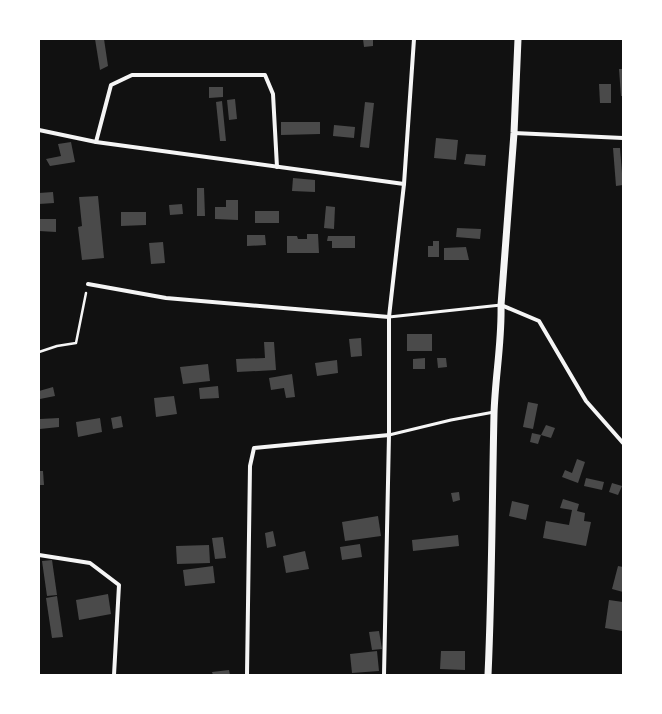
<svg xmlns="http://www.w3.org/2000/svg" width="662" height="714" font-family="'Archivo Narrow',sans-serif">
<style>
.building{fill:#4a4a4a}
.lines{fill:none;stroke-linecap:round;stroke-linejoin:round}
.path{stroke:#f5f5f5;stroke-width:2.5}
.service{stroke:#f5f5f5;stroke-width:3}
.minor{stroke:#f5f5f5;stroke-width:4}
.tertiary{stroke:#f5f5f5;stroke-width:7}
</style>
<rect width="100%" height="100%" fill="#111"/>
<g class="building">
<path d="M95,39H104L108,66L100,70Z"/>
<path d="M363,39H373V46L364,47Z"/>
<path d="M619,69H623V96H621Z"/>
<path d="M599,84H611V103H600Z"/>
<path d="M209,87H223V97L209,98Z"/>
<path d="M235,99L237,119L229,120L227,100Z"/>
<path d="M222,101L226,141H220L216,102Z"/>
<path d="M365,102L374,103L369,148L360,147Z"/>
<path d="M281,122H320V134L281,135Z"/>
<path d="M334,125L355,127L354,138L333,136Z"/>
<path d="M436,138L458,140L456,160L434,158Z"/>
<path d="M71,142L75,162L50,166L46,159L61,156L58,144Z"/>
<path d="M613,148H620L623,185L616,186Z"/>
<path d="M466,154L486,155L485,166L464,164Z"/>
<path d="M293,178L315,180V192L292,191Z"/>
<path d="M197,188H204L205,216H197Z"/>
<path d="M53,192L54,203L39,204V193Z"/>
<path d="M98,196L104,258L82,260L78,227L82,226L79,197Z"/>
<path d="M226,200H238V220L215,219V207H226Z"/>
<path d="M182,204L183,214L170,215L169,205Z"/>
<path d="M326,206L335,207L334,229L324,228Z"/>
<rect x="255" y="211" width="24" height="12"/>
<path d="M121,212H146V225L121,226Z"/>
<path d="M39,219H56V232L39,231Z"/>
<path d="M457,228L481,229L480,239L456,237Z"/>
<path d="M307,234H318L319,253H287V236H297L298,239H307Z"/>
<path d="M247,235H265L266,245L247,246Z"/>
<path d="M328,236H355V248H332V241H327Z"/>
<path d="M433,241H439V257H428V246H433Z"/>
<path d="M163,242L165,263L151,264L149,243Z"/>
<path d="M466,247L469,260H444V248Z"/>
<rect x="407" y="334" width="25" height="17"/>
<path d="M361,338L362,356L351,357L349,339Z"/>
<path d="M264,342H274L276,370L237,372L236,359L265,358Z"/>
<path d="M425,358V369H413V359Z"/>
<path d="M437,358H446L447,367L438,368Z"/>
<path d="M337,360L338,373L317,376L315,363Z"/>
<path d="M208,364L210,381L183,384L180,367Z"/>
<path d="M292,374L295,397L286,398L284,388L271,390L269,378Z"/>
<path d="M218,386L219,398L200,399L199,388Z"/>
<path d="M53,387L55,396L40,399L39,391Z"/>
<path d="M174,396L177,414L156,417L154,398Z"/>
<path d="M528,402L538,404L533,429L523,427Z"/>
<path d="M121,416L123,427L113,429L111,418Z"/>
<path d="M59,418V427L40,429V419Z"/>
<path d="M100,418L102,432L78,437L76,422Z"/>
<path d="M546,425L555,428L551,438L541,435Z"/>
<path d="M532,433L541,435L538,444L530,442Z"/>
<path d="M577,459L585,462L578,483L562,477L565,470L572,473Z"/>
<path d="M39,471H43L44,485H39Z"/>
<path d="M586,478L604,482L602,490L584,486Z"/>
<path d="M612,483L622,486L618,495L609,492Z"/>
<path d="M459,492L460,500L453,502L451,493Z"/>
<path d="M563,499L579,504L577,511L585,513L584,521L591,522L586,546L543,538L546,521L569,525L572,510L560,508Z"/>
<path d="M512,501L529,505L526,520L509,516Z"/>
<path d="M378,516L381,536L345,541L342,522Z"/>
<path d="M273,531L276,546L267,548L265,533Z"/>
<path d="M458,535L459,546L413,551L412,540Z"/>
<path d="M223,537L226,558L215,559L212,538Z"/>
<path d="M360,544L362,557L342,560L340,547Z"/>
<path d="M209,545L210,563L177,564L176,546Z"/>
<path d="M305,551L309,569L286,573L283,556Z"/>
<path d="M52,560L57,595L47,596L42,561Z"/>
<path d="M213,566L215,583L185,586L183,570Z"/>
<path d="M618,566L623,567V592L612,589Z"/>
<path d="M108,594L111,614L79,620L76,600Z"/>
<path d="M57,596L63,637L52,638L46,598Z"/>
<path d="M609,600L623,602L622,631L605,628Z"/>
<path d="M379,631L382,649L372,650L369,632Z"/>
<path d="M377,651L379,671L352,673L350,654Z"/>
<path d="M441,651H465V670L440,669Z"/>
<path d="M229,670L230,675H213L212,672Z"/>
</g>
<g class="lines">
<path class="path" d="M39,352L57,346L76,343L86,293"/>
<g class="service">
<path d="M389,317L501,305"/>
<path d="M389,435L451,420L494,412"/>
</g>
<g class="minor">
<path d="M39,130L96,142L404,184"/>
<path d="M514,133L623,138"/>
<path d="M96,142L111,85L132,75H265L273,94L277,167"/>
<path d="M88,284L166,298L389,317"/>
<path d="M501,305L539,321L586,401L623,443"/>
<path d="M39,555L90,563L119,585L114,675"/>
<path d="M247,675L250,466L254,448L389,435"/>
<path d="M384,675L389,435V317L404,184L414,39"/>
</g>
<path class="tertiary" d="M488,675C492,588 492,501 494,414C495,378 502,342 501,305L514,133L518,39"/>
</g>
<rect width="662" height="714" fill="none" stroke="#ffffff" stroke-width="80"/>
</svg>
